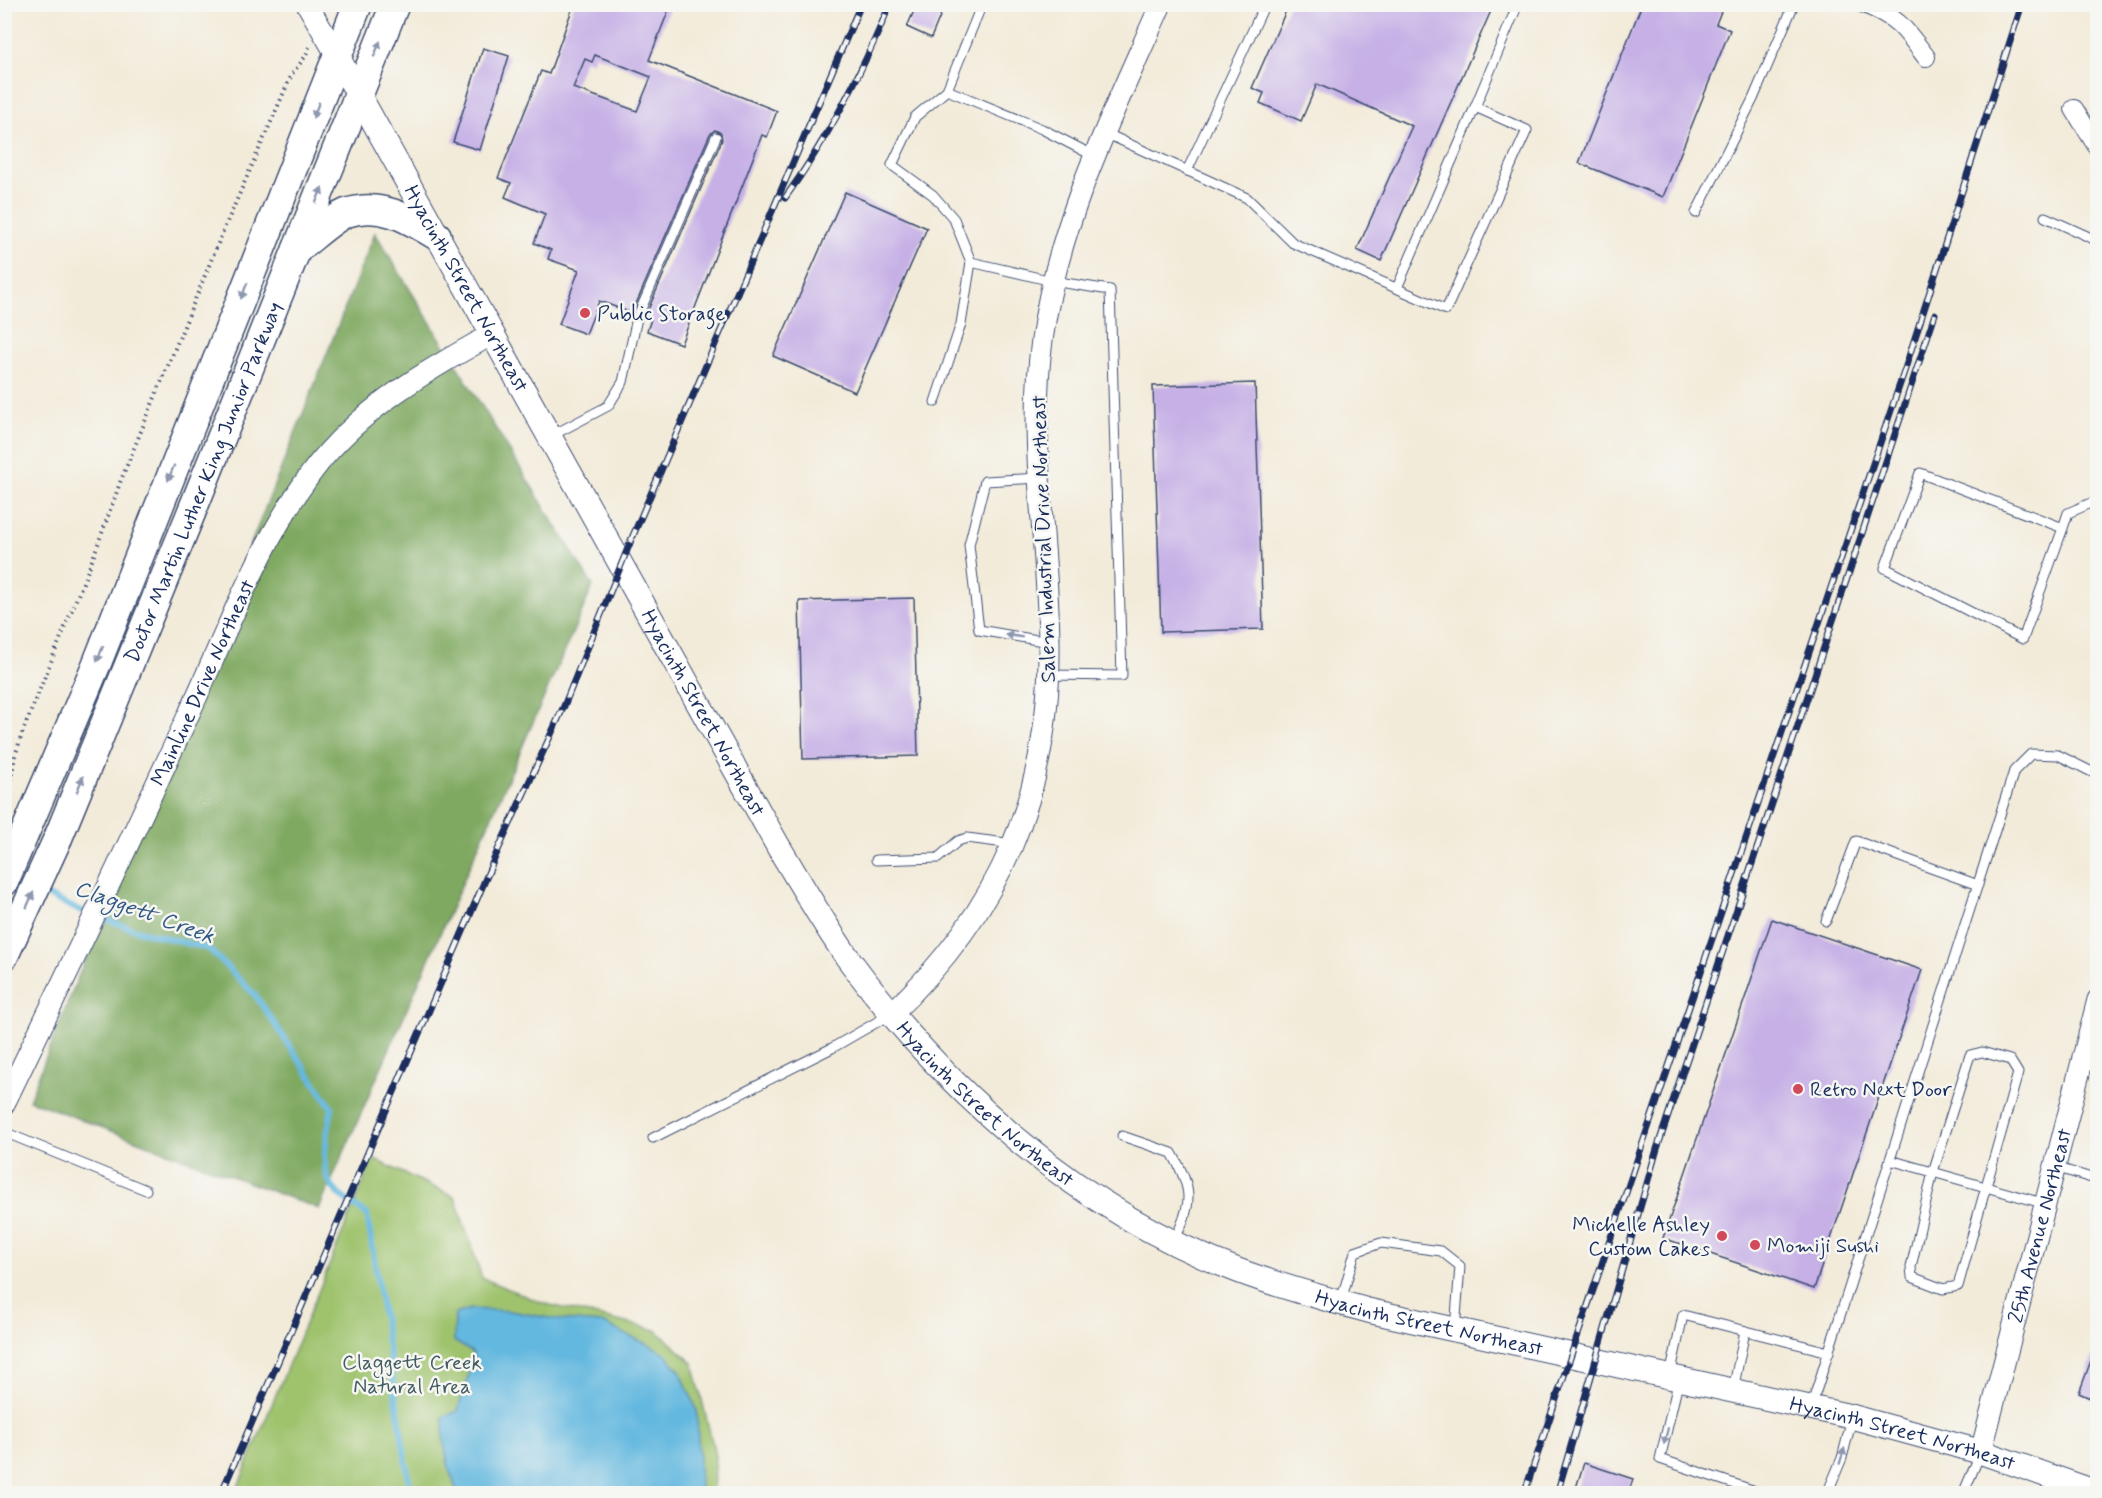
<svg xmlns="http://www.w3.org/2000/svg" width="2102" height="1498" font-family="Mynerve,sans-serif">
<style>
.green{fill:#9fc36d;stroke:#5d7966;stroke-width:1.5}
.forest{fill:#7fa960;stroke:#4d6c5f;stroke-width:1.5}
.water{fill:#63b8df;stroke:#3f749e;stroke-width:1.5}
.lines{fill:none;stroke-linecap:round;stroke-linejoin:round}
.stream{stroke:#63b8df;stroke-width:6}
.building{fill:#c6b0e6;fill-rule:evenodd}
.service-casing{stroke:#3b4b70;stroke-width:11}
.minor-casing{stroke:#3b4b70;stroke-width:20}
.tertiary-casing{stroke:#3b4b70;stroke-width:23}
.secondary-casing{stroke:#3b4b70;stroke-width:26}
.trunk-casing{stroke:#3b4b70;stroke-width:31}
.path{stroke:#3b4b70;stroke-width:4;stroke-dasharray:1.5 4.5;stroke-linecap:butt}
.service{stroke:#fff;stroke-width:9}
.minor{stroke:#fff;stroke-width:18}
.tertiary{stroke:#fff;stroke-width:21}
.secondary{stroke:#fff;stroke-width:24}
.trunk{stroke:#fff;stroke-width:28}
.rail-casing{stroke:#1b2f5e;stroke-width:7}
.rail{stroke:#f6f6f2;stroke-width:4.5;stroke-dasharray:14;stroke-linecap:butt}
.oneway{fill:#8d97ae}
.poi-dot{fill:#d1495b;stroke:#f6f6f2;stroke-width:2}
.labels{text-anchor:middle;stroke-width:5;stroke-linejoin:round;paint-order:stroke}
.street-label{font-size:21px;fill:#1b2f5e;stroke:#f6f6f2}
.poi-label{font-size:21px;fill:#1b2f5e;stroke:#f6f6f2;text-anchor:start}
.park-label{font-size:21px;fill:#435b62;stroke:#f6f6f2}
.water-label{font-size:22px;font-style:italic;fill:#315885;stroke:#f6f6f2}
</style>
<rect width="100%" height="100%" fill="#f6f6f2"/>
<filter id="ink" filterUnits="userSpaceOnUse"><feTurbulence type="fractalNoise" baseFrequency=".0167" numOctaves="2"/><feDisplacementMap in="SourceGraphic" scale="12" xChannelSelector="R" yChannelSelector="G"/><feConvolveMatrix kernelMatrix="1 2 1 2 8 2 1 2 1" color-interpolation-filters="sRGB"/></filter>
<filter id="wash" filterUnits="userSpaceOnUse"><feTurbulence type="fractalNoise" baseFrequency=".008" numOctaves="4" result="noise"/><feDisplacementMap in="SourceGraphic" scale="24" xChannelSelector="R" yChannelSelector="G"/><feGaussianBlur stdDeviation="1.35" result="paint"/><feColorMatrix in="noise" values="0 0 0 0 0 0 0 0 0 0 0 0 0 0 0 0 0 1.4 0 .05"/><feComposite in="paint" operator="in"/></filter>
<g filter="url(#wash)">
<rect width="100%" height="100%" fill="#f3ebd9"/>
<path class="green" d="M373,1159L455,1197L482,1278L542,1303L656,1330L693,1363L715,1454L713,1493L235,1494Z"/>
<path class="forest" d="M375,233L593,586L319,1209L29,1100Z"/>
<path class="water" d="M471,1309L510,1311L561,1320L602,1323L664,1352L680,1371L697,1410L700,1493H458C447,1469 443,1444 443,1417L458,1411C462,1391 472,1373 473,1353L454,1341L455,1314Z"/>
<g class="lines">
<path class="stream" d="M42,893L74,908L136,930L209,949L255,995L332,1108C329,1129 320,1158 328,1179C333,1194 354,1205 367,1214L411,1494"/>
</g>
<g id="blocks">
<g class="building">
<path d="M574,4H671L649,60L777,111L767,137L762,135L681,344L647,331L651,319L645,317L722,140L721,133L715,130L710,134L632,313L599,301L586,334L559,324L579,270L548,259L551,250L534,243L545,214L505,197L511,183L498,178L541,71L549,74ZM595,55L651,77L637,111L573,88L585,59L592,62Z"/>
<path d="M917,4H945L931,38L907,27Z"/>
<path d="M1289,4H1494L1381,261L1357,250L1412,126L1317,84L1301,121L1260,103L1264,93L1252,88Z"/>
<path d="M1642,4H1724L1716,24L1730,30L1663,197L1579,163Z"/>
<path d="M483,48L509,56L480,150L453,142Z"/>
<path d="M845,192L927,228L855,392L773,356Z"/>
<path d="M1255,383L1263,629L1161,632L1153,386Z"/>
<path d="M914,598L918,756L803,759L799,601Z"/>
<path d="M1772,919L1922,970L1814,1289L1663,1238Z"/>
<path d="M2096,1347L2097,1348V1401L2079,1393Z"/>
<path d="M1584,1463L1633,1479L1628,1494H1574Z"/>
</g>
</g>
</g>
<g filter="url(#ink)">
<use href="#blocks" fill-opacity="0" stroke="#3b4b70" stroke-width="1.5"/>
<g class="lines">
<defs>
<g id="service">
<path d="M982,4L947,90L1042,129L1094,156"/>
<path d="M947,90L915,117L892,165L933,195L954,219L971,262L1052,281L1110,290L1122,676L1049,675"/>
<path d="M1475,107L1518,4"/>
<path d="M1105,133L1247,198L1293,243L1446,310L1527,130L1475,107L1397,288"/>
<path d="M1187,171L1265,4"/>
<path d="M1696,213L1753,99L1794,4"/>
<path d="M2045,217L2098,241"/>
<path d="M935,402L961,324L971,262"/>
<path d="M551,436L608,406L623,382L637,318L716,137"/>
<path d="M1039,478L985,481L969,545L979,630L1049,642"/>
<path d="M2063,528L1920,473L1885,568L2023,639L2063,528L2068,513L2098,500"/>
<path d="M876,860L938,858L958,841L967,838L1013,844"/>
<path d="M1826,921L1856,841L1978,885"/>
<path d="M1982,1052L2010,1060L2018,1073L1958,1286L1943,1289L1912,1277L1911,1267L1933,1172L1970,1055Z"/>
<path d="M4,1132L146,1190"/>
<path d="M1122,1136L1172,1153C1193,1190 1193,1203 1174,1241"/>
<path d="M653,1138L832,1048L891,1014"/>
<path d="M1890,1160L2046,1204"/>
<path d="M2055,1167L2098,1180"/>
<path d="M1341,1301L1355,1252L1381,1243L1441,1251L1460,1266L1455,1329"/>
<path d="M1670,1376L1683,1315L1829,1352"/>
<path d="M1679,1379L1660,1459L1764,1494"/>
<path d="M1733,1390L1745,1331"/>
<path d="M1811,1407L2014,771L2031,754L2058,755L2098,775"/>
<path d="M1827,1494L1842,1458L1852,1419"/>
<path d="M1963,1494L1980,1454"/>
</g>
<g id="minor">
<path d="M1864,4C1899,18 1904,28 1926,57"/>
<path d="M2074,109L2098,148"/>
</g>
<g id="tertiary">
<path d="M307,4L337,56"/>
<path d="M891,1014C1000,911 1051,794 1049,643C1048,542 1028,441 1042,340C1058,221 1113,114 1161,4"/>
<path id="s1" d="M4,1104C66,976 127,848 187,718C225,636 258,545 312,472C358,410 427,370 493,334"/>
<path id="s2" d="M1981,1452L2098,1000"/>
</g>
<g id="secondary">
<path id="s3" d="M337,56L778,846C801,884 824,925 850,961C949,1095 1082,1212 1239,1271C1282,1287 1326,1299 1370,1311L1853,1417L1981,1452L2098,1493"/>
</g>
<g id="trunk">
<path d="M297,249C310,240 332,219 346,213C381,201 409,219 437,236"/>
<path d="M4,882L97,663L358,4"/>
<path id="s4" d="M4,956L58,838L194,506L395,4"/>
</g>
</defs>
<use href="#service" class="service-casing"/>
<use href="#minor" class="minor-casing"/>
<use href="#tertiary" class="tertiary-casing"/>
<use href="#secondary" class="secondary-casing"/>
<use href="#trunk" class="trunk-casing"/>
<path class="path" d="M5,816L15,756L23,731L93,558L121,480L224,229L292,74L305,57L309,47"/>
<use href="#service" class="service"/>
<use href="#minor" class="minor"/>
<use href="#tertiary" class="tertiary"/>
<use href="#secondary" class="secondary"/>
<use href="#trunk" class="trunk"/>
<defs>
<g id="rail">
<path d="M785,198C828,138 862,73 890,4"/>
<path d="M221,1494L498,850L564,706L632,538L861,4"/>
<path d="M1524,1494L1904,372L2022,4"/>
<path d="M1557,1494L1657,1149L1935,314"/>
</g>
</defs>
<use href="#rail" class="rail-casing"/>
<use href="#rail" class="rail"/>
</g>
<defs><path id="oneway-solid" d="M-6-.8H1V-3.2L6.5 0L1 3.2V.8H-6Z" transform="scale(1.5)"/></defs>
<g class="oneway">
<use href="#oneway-solid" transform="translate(377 49) rotate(-68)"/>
<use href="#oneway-solid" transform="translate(316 110) rotate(111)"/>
<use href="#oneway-solid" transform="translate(319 195) rotate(-68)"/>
<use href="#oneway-solid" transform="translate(244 291) rotate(112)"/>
<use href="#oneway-solid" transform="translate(171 473) rotate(112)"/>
<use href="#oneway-solid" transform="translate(1014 636) rotate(-171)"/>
<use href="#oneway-solid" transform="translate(100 654) rotate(111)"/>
<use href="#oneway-solid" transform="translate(80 784) rotate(-68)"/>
<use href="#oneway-solid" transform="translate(30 900) rotate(-66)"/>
<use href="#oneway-solid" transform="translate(1666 1436) rotate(104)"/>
<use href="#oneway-solid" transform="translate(1842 1456) rotate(-73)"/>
</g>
</g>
<g class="poi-dot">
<circle cx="585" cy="313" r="6"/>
<circle cx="1798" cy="1089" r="6"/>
<circle cx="1722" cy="1236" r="6"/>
<circle cx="1755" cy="1245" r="6"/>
</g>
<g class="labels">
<g class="street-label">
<text dy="7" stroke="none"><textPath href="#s3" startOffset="266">Hyacinth Street Northeast</textPath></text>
<text dy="7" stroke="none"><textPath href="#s4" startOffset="514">Doctor Martin Luther King Junior Parkway</textPath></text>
<text transform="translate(1043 539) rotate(-92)" y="7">Salem Industrial Drive Northeast</text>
<text dy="7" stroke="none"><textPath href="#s1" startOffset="466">Mainline Drive Northeast</textPath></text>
<text dy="7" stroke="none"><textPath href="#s3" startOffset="752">Hyacinth Street Northeast</textPath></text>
<text dy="7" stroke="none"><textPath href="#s3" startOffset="1238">Hyacinth Street Northeast</textPath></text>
<text dy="7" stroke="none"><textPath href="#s2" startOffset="234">25th Avenue Northeast</textPath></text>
<text dy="7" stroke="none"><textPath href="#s3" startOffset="1742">Hyacinth Street Northeast</textPath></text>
<text dy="7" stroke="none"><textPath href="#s3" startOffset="2228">Hyacinth Street Northeast</textPath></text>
</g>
<g class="poi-label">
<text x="597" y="320">Public Storage</text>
<text x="1810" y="1096">Retro Next Door</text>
<text x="1710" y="1231" text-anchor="end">Michelle Ashley<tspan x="1710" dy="24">Custom Cakes</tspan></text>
<text x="1767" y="1252">Momiji Sushi</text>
</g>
<g class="park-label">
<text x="412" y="1369">Claggett Creek<tspan x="412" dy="24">Natural Area</tspan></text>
</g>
<g class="water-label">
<text transform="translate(145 911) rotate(20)" y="8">Claggett Creek</text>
</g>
</g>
<rect width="2102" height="1498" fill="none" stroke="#f6f6f2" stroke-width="24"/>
</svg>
